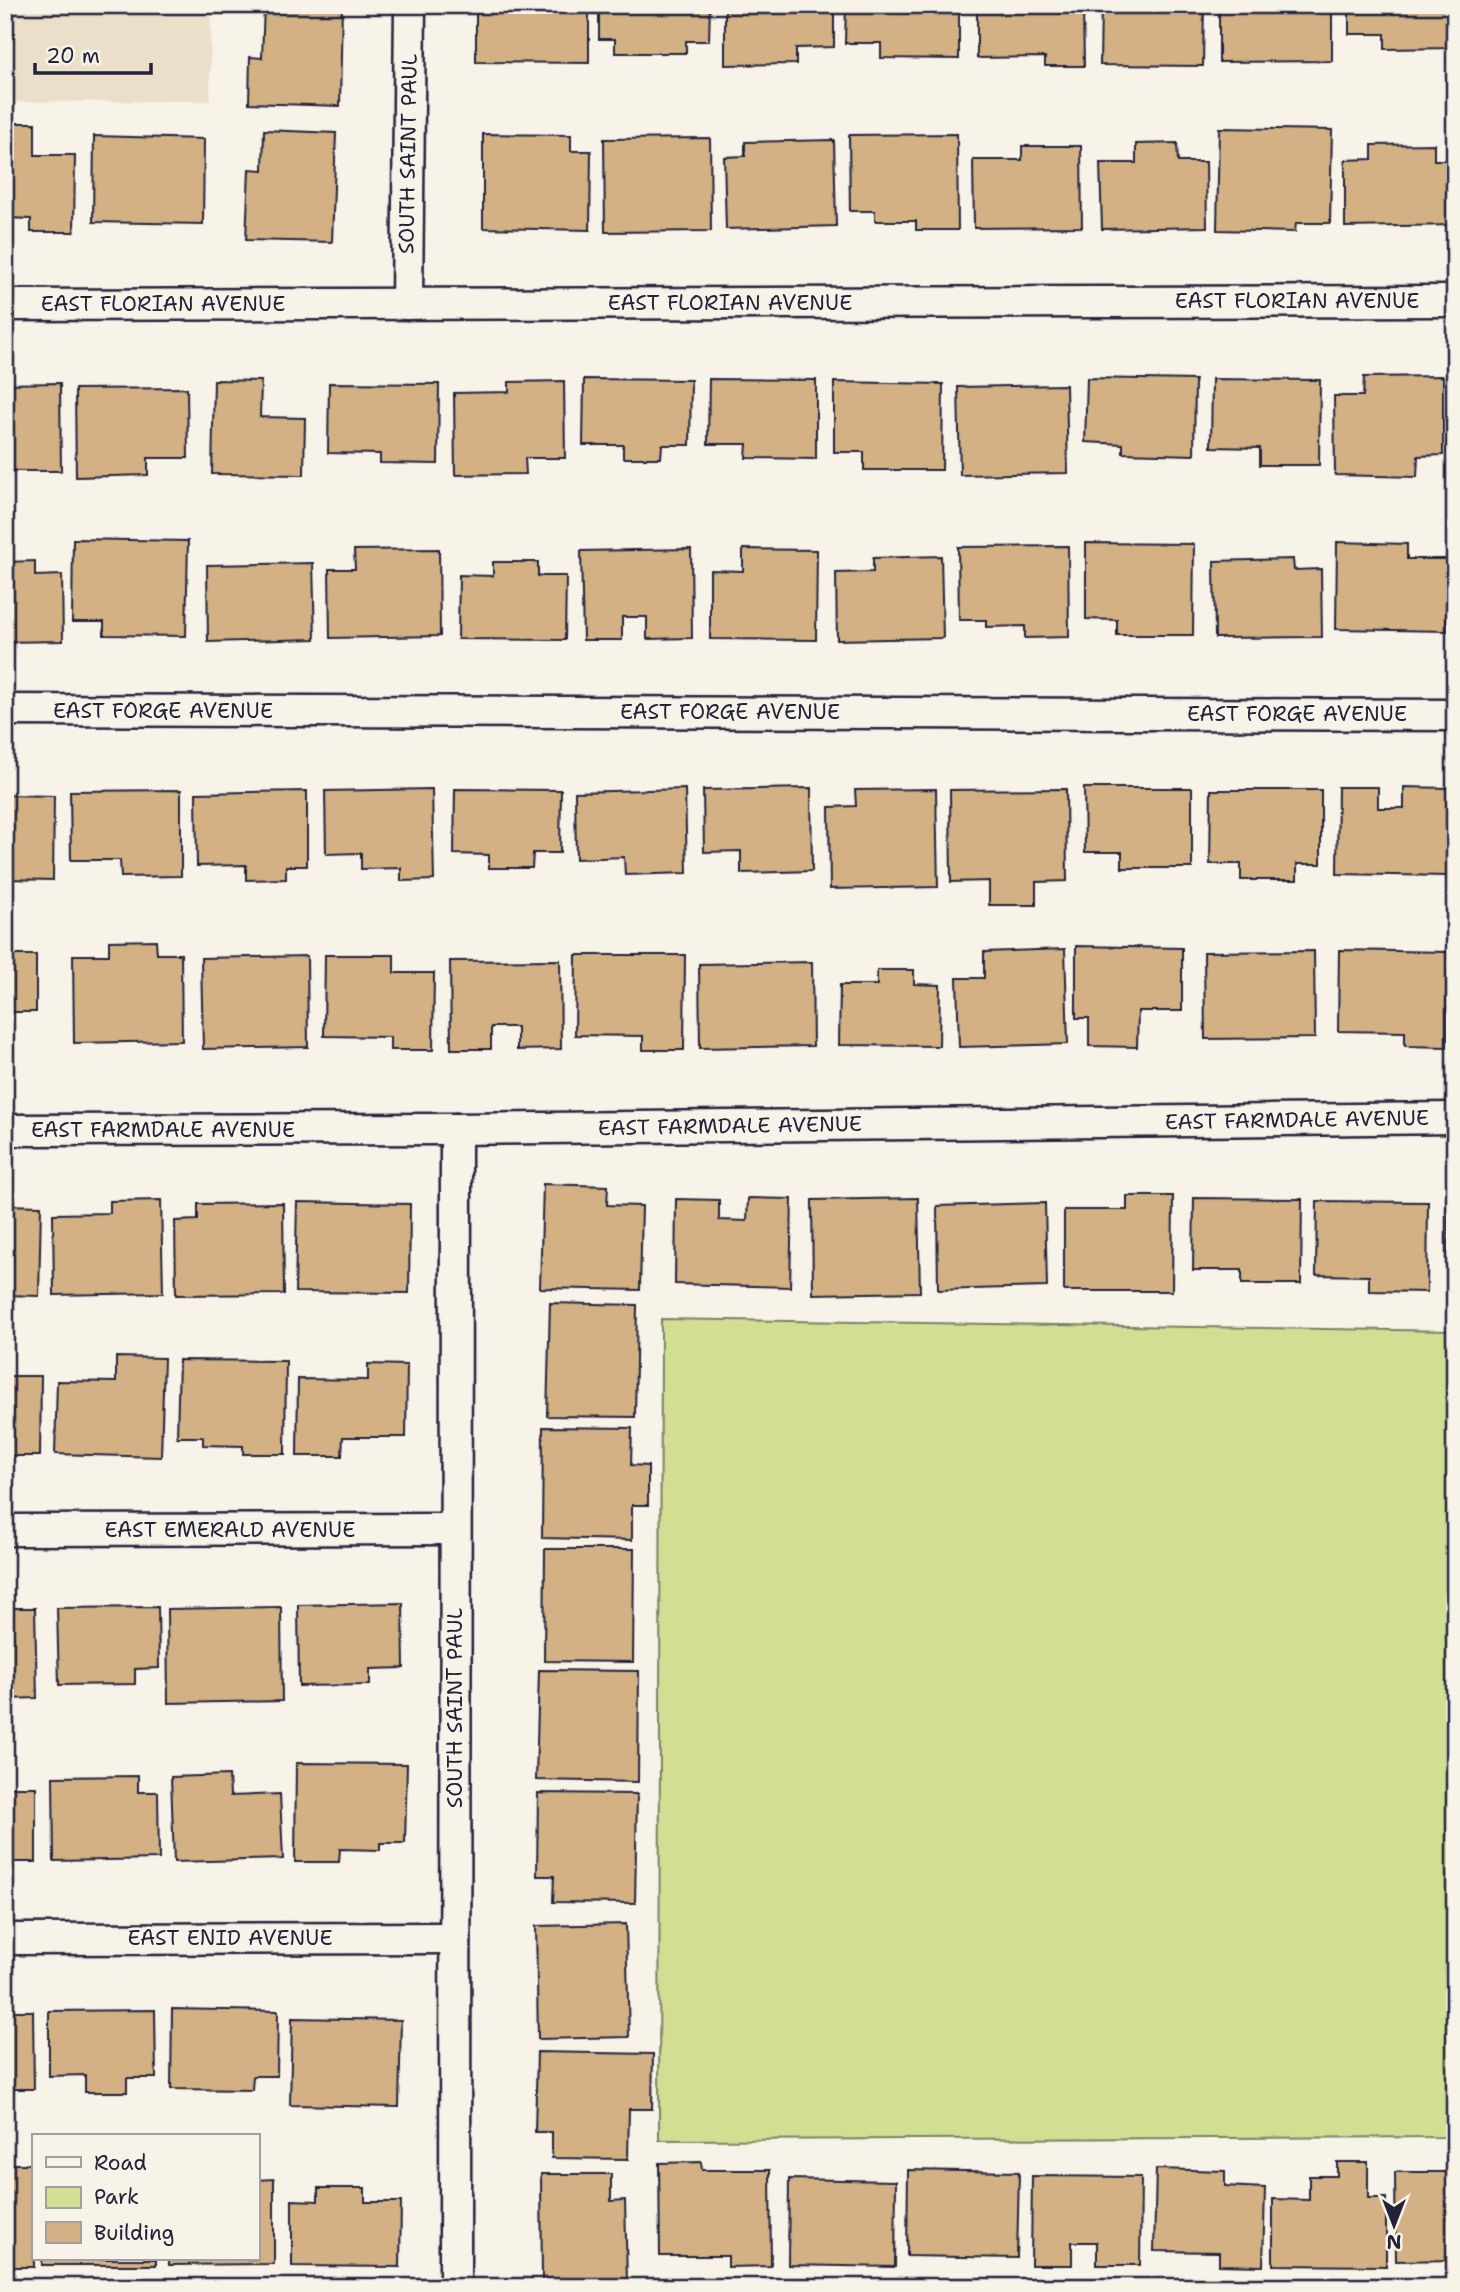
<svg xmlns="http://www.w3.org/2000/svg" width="1460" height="2292" font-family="'Shantell Sans',sans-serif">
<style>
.built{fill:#ecdfca}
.green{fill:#d2df92;stroke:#7a8066;stroke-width:2}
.building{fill:#d3b185;stroke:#22223b;stroke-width:2}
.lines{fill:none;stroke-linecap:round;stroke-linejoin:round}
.minor-casing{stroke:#22223b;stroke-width:35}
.minor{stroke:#f7f3e8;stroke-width:30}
.labels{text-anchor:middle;stroke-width:5;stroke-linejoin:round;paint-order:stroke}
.street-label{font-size:21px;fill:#22223b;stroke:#f7f3e8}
</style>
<rect width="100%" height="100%" fill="#f7f3e8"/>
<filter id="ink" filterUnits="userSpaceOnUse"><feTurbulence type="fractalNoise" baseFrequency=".0143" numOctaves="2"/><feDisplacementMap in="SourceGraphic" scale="14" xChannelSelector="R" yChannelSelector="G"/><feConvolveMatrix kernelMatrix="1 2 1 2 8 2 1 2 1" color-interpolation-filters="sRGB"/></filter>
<g filter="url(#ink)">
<path class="built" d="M5,5H211L210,101L5,102Z"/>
<path class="green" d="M661,1319L1455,1331V2137L659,2140Z"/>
<g class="building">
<path d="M264,5H342L340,106L249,103L250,57L262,58Z"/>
<path d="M476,5H589V63L476,62Z"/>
<path d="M599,5H710L709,41H686V53H615V39H599Z"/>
<path d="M725,5H834V47L796,48V64L725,65Z"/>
<path d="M846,5H959V59L881,58V43H845Z"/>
<path d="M977,5H1083L1084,66H1045V57L977,58Z"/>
<path d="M1101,5H1204L1203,66L1100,65Z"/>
<path d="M1219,5H1332V61L1219,62Z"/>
<path d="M1349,5H1455V48L1385,49V34H1349Z"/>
<path d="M5,123H35V155H75L74,232H31V219L5,218Z"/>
<path d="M1219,128L1332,130L1330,223H1296L1295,232L1217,230Z"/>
<path d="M264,130L336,133L332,242L246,240L249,169L263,170Z"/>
<path d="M483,134L571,135V151H591L590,230L483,228Z"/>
<path d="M957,134L958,230H916V221H875V211H850L849,135Z"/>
<path d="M94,136L204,139L203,224L93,222Z"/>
<path d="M710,138L711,231L605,232L604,139Z"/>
<path d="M834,140L836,226L726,229L724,157L745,156V142Z"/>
<path d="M1177,143L1178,162H1206L1207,227L1102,229L1100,163H1136V144Z"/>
<path d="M1434,144V160H1455V225L1345,227V160L1372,159V145Z"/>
<path d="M1022,146H1081L1082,227L974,228L973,160H1022Z"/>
<path d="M1443,376V455L1418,456L1417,477L1335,475L1334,396H1363L1364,377Z"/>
<path d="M1087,378L1195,380L1194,455L1123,453V444L1085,442Z"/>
<path d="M584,379L691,380L690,445H662L661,458H623V445H583Z"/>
<path d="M709,379L816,380V459L746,458L747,444H708Z"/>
<path d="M1212,379L1320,380L1319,465H1260V448L1211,447Z"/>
<path d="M214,380L261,381L260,417L305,418L304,475L212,474Z"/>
<path d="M564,381L565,458H525L526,474L455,475L454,393L509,392V382Z"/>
<path d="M834,382L943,384L942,470H864V452H834Z"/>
<path d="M60,383L61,471H5V384Z"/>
<path d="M329,383L439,384L438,464L380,463V454L328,453Z"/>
<path d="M1066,385L1068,473L960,475L958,387Z"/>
<path d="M187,388L188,458H148V475L76,477L75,389Z"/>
<path d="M73,539L188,541L186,636L104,635V622H72Z"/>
<path d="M1337,542L1407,544V559H1448L1447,631L1336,629Z"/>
<path d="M1086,543L1194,544L1193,635H1117V620L1086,619Z"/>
<path d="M1068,546L1069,637L1025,638V626L986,627V620H959L958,547Z"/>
<path d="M439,549L440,636L330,638L329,569H355L354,550Z"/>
<path d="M691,549L692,638L647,639V617H622V640H583L581,551Z"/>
<path d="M743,549L817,550L816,640L710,639V570L743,571Z"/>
<path d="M941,556L943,638L837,640L836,573L873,572V558Z"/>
<path d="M1293,559L1294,570L1321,569L1322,637L1215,638L1214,561Z"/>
<path d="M35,561V576L62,575L63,641L5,642V562Z"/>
<path d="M493,562H538V576H566L565,640L458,639L459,575L493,576Z"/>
<path d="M313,563L315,639L208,642L207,565Z"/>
<path d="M1338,787H1378V808H1404V787L1449,788L1447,876L1337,874Z"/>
<path d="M811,788L812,871L741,873V851L704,852L703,790Z"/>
<path d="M1084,788H1192V868H1122V852H1085Z"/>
<path d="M432,789L434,880L401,881V868L361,869V853L326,854L325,791Z"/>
<path d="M455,789L561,790L560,853H533L532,868H489V855L454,854Z"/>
<path d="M685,789L687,873L625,875L624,857L576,859L575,792Z"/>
<path d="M936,789L938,887L830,889L829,807L856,806L855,790Z"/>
<path d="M1066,789L1067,881L1036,882V905H989V881L951,882L950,790Z"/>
<path d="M181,790V876L121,877L120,860H71L70,791Z"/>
<path d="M1211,790H1321V864H1297V880H1241V864H1210Z"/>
<path d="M307,791V866H286V879L246,880V865L197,866L196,793Z"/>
<path d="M5,795L54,796L53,880L5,879Z"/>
<path d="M156,940L157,954H181L182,1041L74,1043L73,955H109V941Z"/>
<path d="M1076,946L1182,948V1011H1138L1137,1047L1089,1046V1018H1076Z"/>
<path d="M1065,949L1068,1044L959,1047L957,978H984V952Z"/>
<path d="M1339,950L1448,952L1447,1047L1405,1046V1032L1338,1031Z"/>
<path d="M1314,951L1315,1038L1205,1039L1204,952Z"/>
<rect x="5" y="955" width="31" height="57"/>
<path d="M325,955H394V973H434L433,1050H390V1037L324,1036Z"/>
<path d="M576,955H685L684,1050H643V1036L575,1035Z"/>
<path d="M307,956L308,1047L203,1049L201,958Z"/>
<path d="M560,960L561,1049L517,1050V1027H491V1049H451L450,961Z"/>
<path d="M812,962L813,1046L700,1048L699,964Z"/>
<path d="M877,970H914V984L940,985L939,1046L839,1045L840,985H877Z"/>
<path d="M543,1184L608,1186L607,1205L642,1206L640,1290L540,1288Z"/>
<path d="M1127,1196H1173L1172,1291H1064V1210H1127Z"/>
<path d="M748,1198L792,1199L790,1287L675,1284L676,1199L719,1200V1220L747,1221Z"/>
<path d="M918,1198L920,1292L813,1294L812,1200Z"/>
<path d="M1194,1198L1302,1199L1301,1284H1242V1270H1193Z"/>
<path d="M161,1200L163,1293L54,1295L53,1214L110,1213V1201Z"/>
<path d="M1317,1201L1428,1202L1427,1292L1369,1291V1276L1316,1275Z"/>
<path d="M297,1202L410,1204L409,1293L295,1292Z"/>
<path d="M1448,1202H1455V1293H1447Z"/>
<path d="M283,1203L284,1294L176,1295L175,1221L198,1220V1204Z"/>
<path d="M1045,1203L1047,1287L938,1290L937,1206Z"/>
<path d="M5,1205L41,1206L39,1296L5,1295Z"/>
<path d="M550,1303L637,1305L635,1417L547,1416Z"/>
<path d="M116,1357L164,1358L161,1457L55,1454L57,1381L116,1382Z"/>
<path d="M179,1360L286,1361L285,1454H243V1446L203,1445V1437H177Z"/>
<path d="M368,1364L407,1365L406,1437H343L342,1456H297L298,1379L368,1380Z"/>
<path d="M5,1376H41L40,1456H5Z"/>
<path d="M543,1427L632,1428L631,1465L648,1466V1505H632V1540L542,1538Z"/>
<path d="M545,1549H634L633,1662L544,1661Z"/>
<path d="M403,1603L404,1668L370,1669V1685L299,1686L298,1605Z"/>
<path d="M158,1607L159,1668L135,1669V1684L59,1685L57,1608Z"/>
<path d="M281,1607L282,1701L168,1703L167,1609Z"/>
<path d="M5,1608H35L37,1698L5,1699Z"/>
<path d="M539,1670L639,1671L638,1782L536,1780Z"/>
<path d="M296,1763L407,1764L405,1843H380V1850L340,1849L339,1862H295Z"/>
<path d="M229,1775L230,1796L280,1794L283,1859L174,1862L171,1777Z"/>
<path d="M138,1776V1792H158L159,1859L54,1861L53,1777Z"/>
<rect x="5" y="1787" width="31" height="75"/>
<path d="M538,1793L637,1794L635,1903L553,1902L554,1876H537Z"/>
<path d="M626,1924L629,2037L538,2039L536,1926Z"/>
<path d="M172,2009L278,2011L277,2076H253L252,2090L171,2089Z"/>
<path d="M155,2010L156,2078H127V2092H85V2075L49,2076V2011Z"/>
<path d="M5,2011H33L34,2089H5Z"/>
<path d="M292,2018L401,2020L399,2107L290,2105Z"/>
<path d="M537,2052L653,2054L652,2109H629L628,2159L552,2158V2132H535Z"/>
<path d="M701,2162L702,2170H770L771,2266L728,2267V2256H660L659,2163Z"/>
<path d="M1337,2162H1368V2198H1386V2266L1273,2265V2199L1309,2200V2176H1337Z"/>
<path d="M5,2164H33L34,2267H5Z"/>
<path d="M1156,2169L1225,2171V2186L1265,2188L1263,2266L1219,2265V2252L1154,2251Z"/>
<path d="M908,2170L1019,2172L1017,2258L907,2256Z"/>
<path d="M1395,2172H1455V2260L1396,2261Z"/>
<path d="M541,2174H611V2201L625,2200L627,2281H542Z"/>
<path d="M1032,2176L1141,2177L1140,2265H1097V2242H1072V2265H1031Z"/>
<path d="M274,2179V2264L169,2265V2259H257V2180Z"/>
<path d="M789,2179L896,2181L895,2267L788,2265Z"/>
<path d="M318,2188H365V2202H401L400,2267L292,2266V2200L318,2201Z"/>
<rect x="42" y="2259" width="114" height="6"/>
</g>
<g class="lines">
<defs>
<g id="minor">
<path d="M407,304L410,5"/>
<path d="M5,305L1455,301"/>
<path d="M5,710L1455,715"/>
<path d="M5,1130L456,1129L1455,1118"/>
<path d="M5,1530L455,1529"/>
<path d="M5,1939L454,1938"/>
<path d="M455,2287L456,1129"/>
</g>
</defs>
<use href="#minor" class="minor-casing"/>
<use href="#minor" class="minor"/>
</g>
</g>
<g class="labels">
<g class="street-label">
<text transform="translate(408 154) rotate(-89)" y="7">SOUTH SAINT PAUL</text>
<text x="1297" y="308">EAST FLORIAN AVENUE</text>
<text x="730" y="310">EAST FLORIAN AVENUE</text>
<text x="163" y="311">EAST FLORIAN AVENUE</text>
<text x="163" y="718">EAST FORGE AVENUE</text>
<text x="730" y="719">EAST FORGE AVENUE</text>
<text x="1297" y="721">EAST FORGE AVENUE</text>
<text transform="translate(1297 1120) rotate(-1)" y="7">EAST FARMDALE AVENUE</text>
<text transform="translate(730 1126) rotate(-1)" y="7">EAST FARMDALE AVENUE</text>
<text x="163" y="1137">EAST FARMDALE AVENUE</text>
<text x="230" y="1537">EAST EMERALD AVENUE</text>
<text transform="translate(455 1708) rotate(-90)" y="7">SOUTH SAINT PAUL</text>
<text x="230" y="1945">EAST ENID AVENUE</text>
</g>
</g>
<rect width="1460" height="2292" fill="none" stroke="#f7f3e8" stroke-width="28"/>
<rect x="14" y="14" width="1432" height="2264" fill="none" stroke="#22223b" stroke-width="2.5" filter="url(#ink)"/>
<rect x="32" y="2134" width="228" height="126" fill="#f7f3e8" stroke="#a29fa3" stroke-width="2"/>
<rect x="46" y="2157" width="35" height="10" fill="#f7f3e8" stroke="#a29fa3" stroke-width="2"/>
<text x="94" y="2170" font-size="21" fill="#22223b">Road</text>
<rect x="46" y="2187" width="35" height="21" fill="#d2df92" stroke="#a29fa3" stroke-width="2"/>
<text x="94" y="2204" font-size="21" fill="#22223b">Park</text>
<rect x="46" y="2222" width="35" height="21" fill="#d3b185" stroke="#a29fa3" stroke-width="2"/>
<text x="94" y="2240" font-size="21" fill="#22223b">Building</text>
<g transform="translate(1394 2225) rotate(180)" stroke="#f7f3e8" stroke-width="5" paint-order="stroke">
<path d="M0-5L12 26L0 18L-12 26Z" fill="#22223b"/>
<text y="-10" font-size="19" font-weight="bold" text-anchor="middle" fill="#22223b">N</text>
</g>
<path d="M35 63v10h116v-10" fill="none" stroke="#22223b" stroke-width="3.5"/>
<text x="46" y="63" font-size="21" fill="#22223b" stroke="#f7f3e8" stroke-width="5" paint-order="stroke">20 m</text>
</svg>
